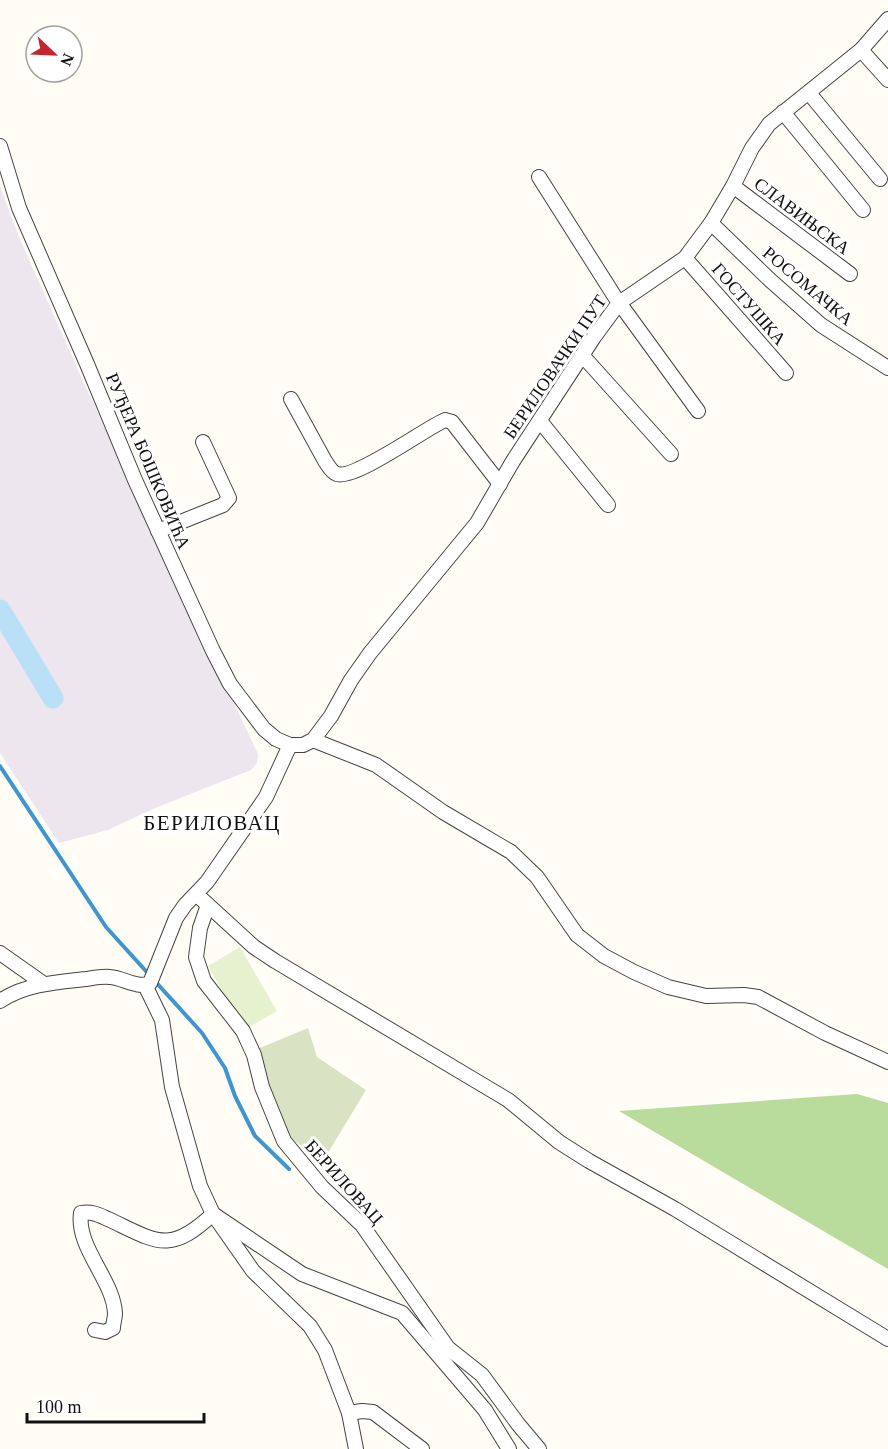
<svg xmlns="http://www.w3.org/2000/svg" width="888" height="1449" font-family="Georgia,serif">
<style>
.industrial{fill:#eee6ef}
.forest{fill:#b9dc9c}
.cemetery{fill:#d9e3c4}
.pitch{fill:#e6f2cf}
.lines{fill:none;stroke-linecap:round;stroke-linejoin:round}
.stream{stroke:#3f96cf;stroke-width:4}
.river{stroke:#b9e0f7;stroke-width:21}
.minor-casing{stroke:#444;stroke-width:16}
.minor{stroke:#fff;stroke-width:14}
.labels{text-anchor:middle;stroke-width:6;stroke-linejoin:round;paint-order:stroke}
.street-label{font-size:18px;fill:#111;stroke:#fff}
.quarter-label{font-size:21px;letter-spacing:1.5px;fill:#111;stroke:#fff}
</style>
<rect width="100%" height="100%" fill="#fffdf5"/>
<path class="industrial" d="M0,186L19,237L83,381L258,754L257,763L251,770L155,808L108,830L59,843L0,753Z"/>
<path class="forest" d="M857,1094L888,1103V1269L619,1111Z"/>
<path class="cemetery" d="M308,1028L317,1057L366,1090L323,1161L289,1137L267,1089L255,1050Z"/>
<path class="pitch" d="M240,947L277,1011L244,1030L208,966Z"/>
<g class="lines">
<path class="stream" d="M0,766L106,927L202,1033L225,1068L235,1096L255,1136L289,1169"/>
<path class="river" d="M0,610L53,698"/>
<defs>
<g id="minor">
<path d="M861,50L888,80"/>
<path d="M809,93L880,179"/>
<path d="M783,112L863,210"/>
<path d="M0,146L19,208L87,364L135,480L213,651L230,684L264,729L276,739L290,745H303L313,740L331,716L351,680L370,653L477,523L513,461L594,337L619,303L685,258L711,223L733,186L752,148L769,124L861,50L888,19"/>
<path d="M539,177L615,297L698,411"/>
<path d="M733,186L850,274"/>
<path d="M711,223L770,280L821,325L888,368"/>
<path d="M685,258L786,373"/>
<path d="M582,355L671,454"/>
<path d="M291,399L325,461C328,465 331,472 337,474C355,480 426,428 445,420L452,422L500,484"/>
<path d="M540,421L608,505"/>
<path d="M158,531L223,505L229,498L203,442"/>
<path d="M313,740L376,765L443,812L511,852L537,877L577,935L604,956L634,972L668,987L706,996L744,995L758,997L825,1033L888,1062"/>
<path d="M196,894L254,947L275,961L508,1100L559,1142L589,1161L675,1209L888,1339"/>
<path d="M208,905L200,928L196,957L204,981L243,1031L254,1055L262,1087L284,1141L322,1187L362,1225L448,1348L482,1375L518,1424L539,1449"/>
<path d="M0,953L44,984"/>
<path d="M145,985L162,1020L172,1087L200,1186L213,1214L253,1271L310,1326L325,1350L349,1413L356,1449"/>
<path d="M0,1001C25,984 57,982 86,979C93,978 102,976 110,977C124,978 137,989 150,983L176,918L185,905L207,882L266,797L290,745"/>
<path d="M95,1330L105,1332L113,1328C113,1323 115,1318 115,1314C114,1280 76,1248 81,1213C92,1211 99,1215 108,1219C157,1242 169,1255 213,1214L302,1274L402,1313L485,1410L509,1449"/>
<path d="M349,1413L362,1411L373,1412L422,1449"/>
</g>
</defs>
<use href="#minor" class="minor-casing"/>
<use href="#minor" class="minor"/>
</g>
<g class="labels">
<g class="street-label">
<text transform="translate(802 216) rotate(37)" y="6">СЛАВИЊСКА</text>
<text transform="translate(808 286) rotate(40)" y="6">РОСОМАЧКА</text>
<text transform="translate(749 304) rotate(49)" y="6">ГОСТУШКА</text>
<text transform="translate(555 367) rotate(-56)" y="6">БЕРИЛОВАЧКИ ПУТ</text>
<text transform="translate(148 461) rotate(67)" y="6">РУЂЕРА БОШКОВИЋА</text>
<text transform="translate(344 1182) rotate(48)" y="6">БЕРИЛОВАЦ</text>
</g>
<g class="quarter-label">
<text x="212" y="830">БЕРИЛОВАЦ</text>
</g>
</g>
<g transform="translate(54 54) rotate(113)"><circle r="28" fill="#ffffff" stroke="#a0a0a0" stroke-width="1.5"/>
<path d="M0-4.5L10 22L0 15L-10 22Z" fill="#c4262e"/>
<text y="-9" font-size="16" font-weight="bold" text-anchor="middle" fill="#111111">N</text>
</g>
<path d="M27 1413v9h177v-9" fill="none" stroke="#111111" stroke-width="3"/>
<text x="36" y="1413" font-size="18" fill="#111111" stroke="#ffffff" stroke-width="4.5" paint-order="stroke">100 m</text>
</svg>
